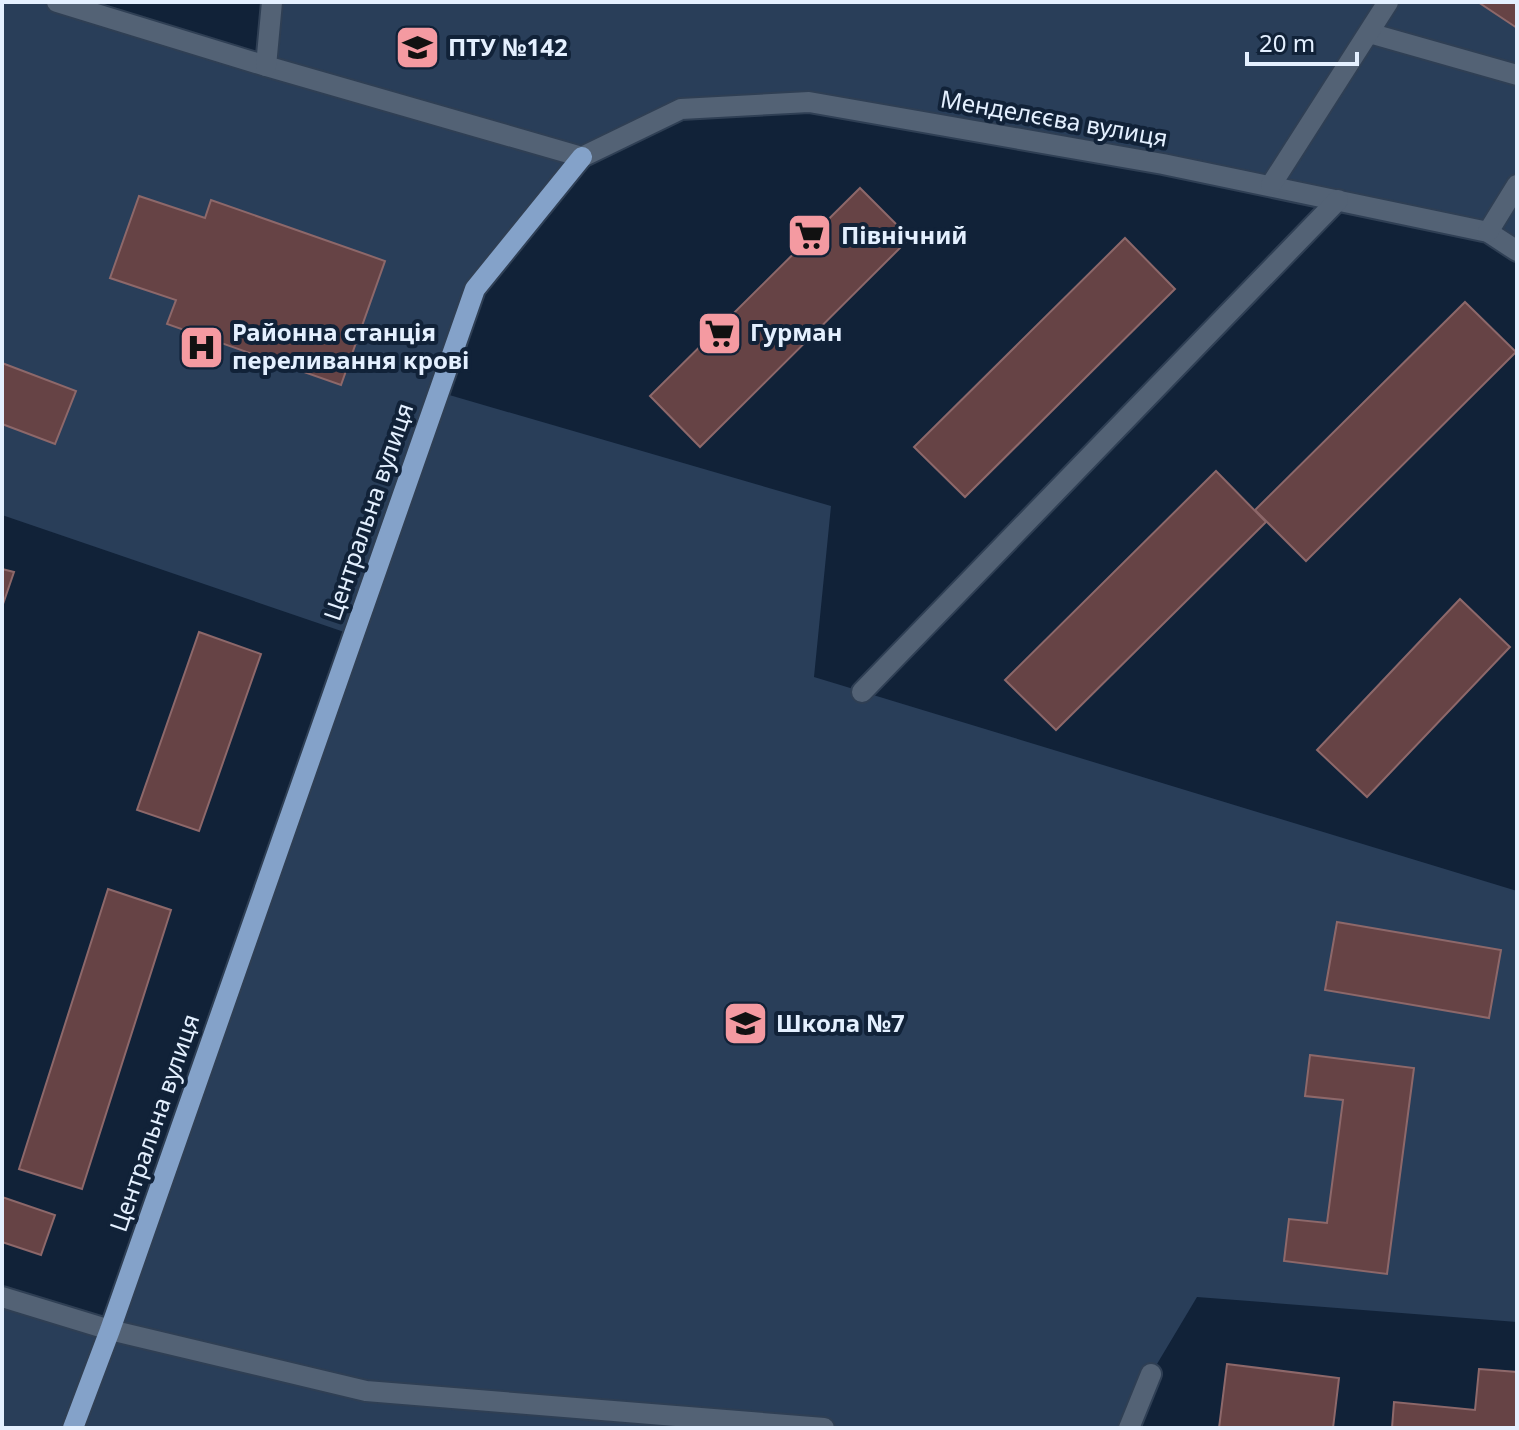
<svg xmlns="http://www.w3.org/2000/svg" width="1519" height="1430" font-family="'Noto Sans',sans-serif">
<style>
.green{fill:#293e59}
.building{fill:#664345;stroke:#8d686a;stroke-width:2}
.lines{fill:none;stroke-linecap:round;stroke-linejoin:round}
.minor-casing{stroke:#2f3f54;stroke-width:24}
.major-casing{stroke:#2f3f54;stroke-width:24}
.minor{stroke:#536275;stroke-width:20}
.major{stroke:#84a2c9;stroke-width:20}
.labels{text-anchor:middle;stroke-width:8;stroke-linejoin:round;paint-order:stroke}
.poi-label{font-size:24px;font-weight:bold;fill:#e4f0ff;stroke:#112238;text-anchor:start}
.street-label{font-size:24px;fill:#e4f0ff;stroke:#112238}
</style>
<rect width="100%" height="100%" fill="#112238"/>
<path class="green" d="M2,2H57L266,66L272,2H1517V251L1488,232L809,102L681,109L582,157L475,289L439,392L831,506L814,677L1517,891V1322L1197,1297L1151,1374L1129,1428H2V1297L109,1330L353,635L2,515Z"/>
<g class="building">
<path d="M1478,2H1517V28Z"/>
<path d="M860,188L910,238L700,447L650,396Z"/>
<path d="M139,196L205,218L211,200L385,261L341,385L167,324L176,300L110,278Z"/>
<path d="M1125,238L1175,289L965,497L914,447Z"/>
<path d="M1465,302L1516,352L1306,561L1255,510Z"/>
<path d="M2,363L76,391L55,444L2,424Z"/>
<path d="M1216,471L1266,522L1056,730L1005,680Z"/>
<path d="M2,569L14,572L2,607Z"/>
<path d="M1460,599L1510,647L1367,797L1317,750Z"/>
<path d="M199,632L261,654L199,831L137,810Z"/>
<path d="M108,889L171,910L82,1189L19,1169Z"/>
<path d="M1337,922L1501,950L1489,1018L1325,990Z"/>
<path d="M1310,1055L1414,1068L1387,1274L1284,1261L1289,1219L1327,1223L1343,1100L1305,1096Z"/>
<path d="M2,1197L55,1215L41,1255L2,1242Z"/>
<path d="M1227,1364L1339,1378L1333,1428H1219Z"/>
<path d="M1479,1369L1517,1372V1428H1392L1394,1402L1475,1410Z"/>
</g>
<g class="lines">
<defs>
<g id="minor">
<path d="M57,2L266,66L582,157L681,109L809,102L1163,164L1488,232L1517,251"/>
<path d="M1369,33L1517,75"/>
<path d="M266,66L272,2"/>
<path d="M1271,185L1388,2"/>
<path d="M1488,232L1517,185"/>
<path d="M862,692L1338,200"/>
<path d="M2,1297L110,1330L366,1391L824,1428"/>
<path d="M1129,1428L1151,1374"/>
</g>
<path id="major" d="M73,1428L110,1330L475,289L582,157"/>
</defs>
<use href="#minor" class="minor-casing"/>
<use href="#major" class="major-casing"/>
<use href="#minor" class="minor"/>
<use href="#major" class="major"/>
</g>
<defs>
<symbol id="university-square" viewBox="-11 -11 22 22"><rect x="-9" y="-9" width="18" height="18" rx="4" fill="#f49aa1" stroke="#112238"/><path d="M0-5L7-2L0 1L-7-2ZM-4 1L0 2.5L4 1V4Q0 6-4 4Z" fill="#111"/></symbol>
<symbol id="supermarket-square" viewBox="-11 -11 22 22"><rect x="-9" y="-9" width="18" height="18" rx="4" fill="#f49aa1" stroke="#112238"/><path d="M-6-5.5h2.5l.6 2H6L4.5 2H-2.5L-4.4-4H-6ZM-1.5 3.2a1.3 1.3 0 1 0 .1 0ZM3 3.2a1.3 1.3 0 1 0 .1 0Z" fill="#111"/></symbol>
<symbol id="hospital-square" viewBox="-11 -11 22 22"><rect x="-9" y="-9" width="18" height="18" rx="4" fill="#f49aa1" stroke="#112238"/><path d="M-5-5h3v3.5h4V-5h3V5h-3V1.5h-4V5h-3Z" fill="#111"/></symbol>
<symbol id="school-square" viewBox="-11 -11 22 22"><rect x="-9" y="-9" width="18" height="18" rx="4" fill="#f49aa1" stroke="#112238"/><path d="M0-5L7-2L0 1L-7-2ZM-4 1L0 2.5L4 1V4Q0 6-4 4Z" fill="#111"/></symbol>
</defs>
<g fill-rule="evenodd">
<use href="#university-square" x="392" y="22" width="51" height="51"/>
<use href="#supermarket-square" x="784" y="210" width="51" height="51"/>
<use href="#supermarket-square" x="694" y="308" width="51" height="51"/>
<use href="#hospital-square" x="176" y="322" width="51" height="51"/>
<use href="#school-square" x="720" y="998" width="51" height="51"/>
</g>
<g class="labels">
<g class="poi-label">
<text x="448" y="56">ПТУ №142</text>
<text x="841" y="244">Північний</text>
<text x="232" y="341">Районна станція<tspan x="232" dy="28">переливання крові</tspan></text>
<text x="750" y="341">Гурман</text>
<text x="776" y="1032">Школа №7</text>
</g>
<g class="street-label">
<text transform="translate(1054 119) rotate(10)" y="8">Менделєєва вулиця</text>
<text transform="translate(369 512) rotate(-71)" y="8">Центральна вулиця</text>
<text transform="translate(155 1123) rotate(-71)" y="8">Центральна вулиця</text>
</g>
</g>
<rect width="1519" height="1430" fill="none" stroke="#e4f0ff" stroke-width="8"/>
<path d="M1247 52v12h110v-12" fill="none" stroke="#e4f0ff" stroke-width="4"/>
<text x="1259" y="52" font-size="24" fill="#e4f0ff" stroke="#112238" stroke-width="6" paint-order="stroke">20 m</text>
</svg>
